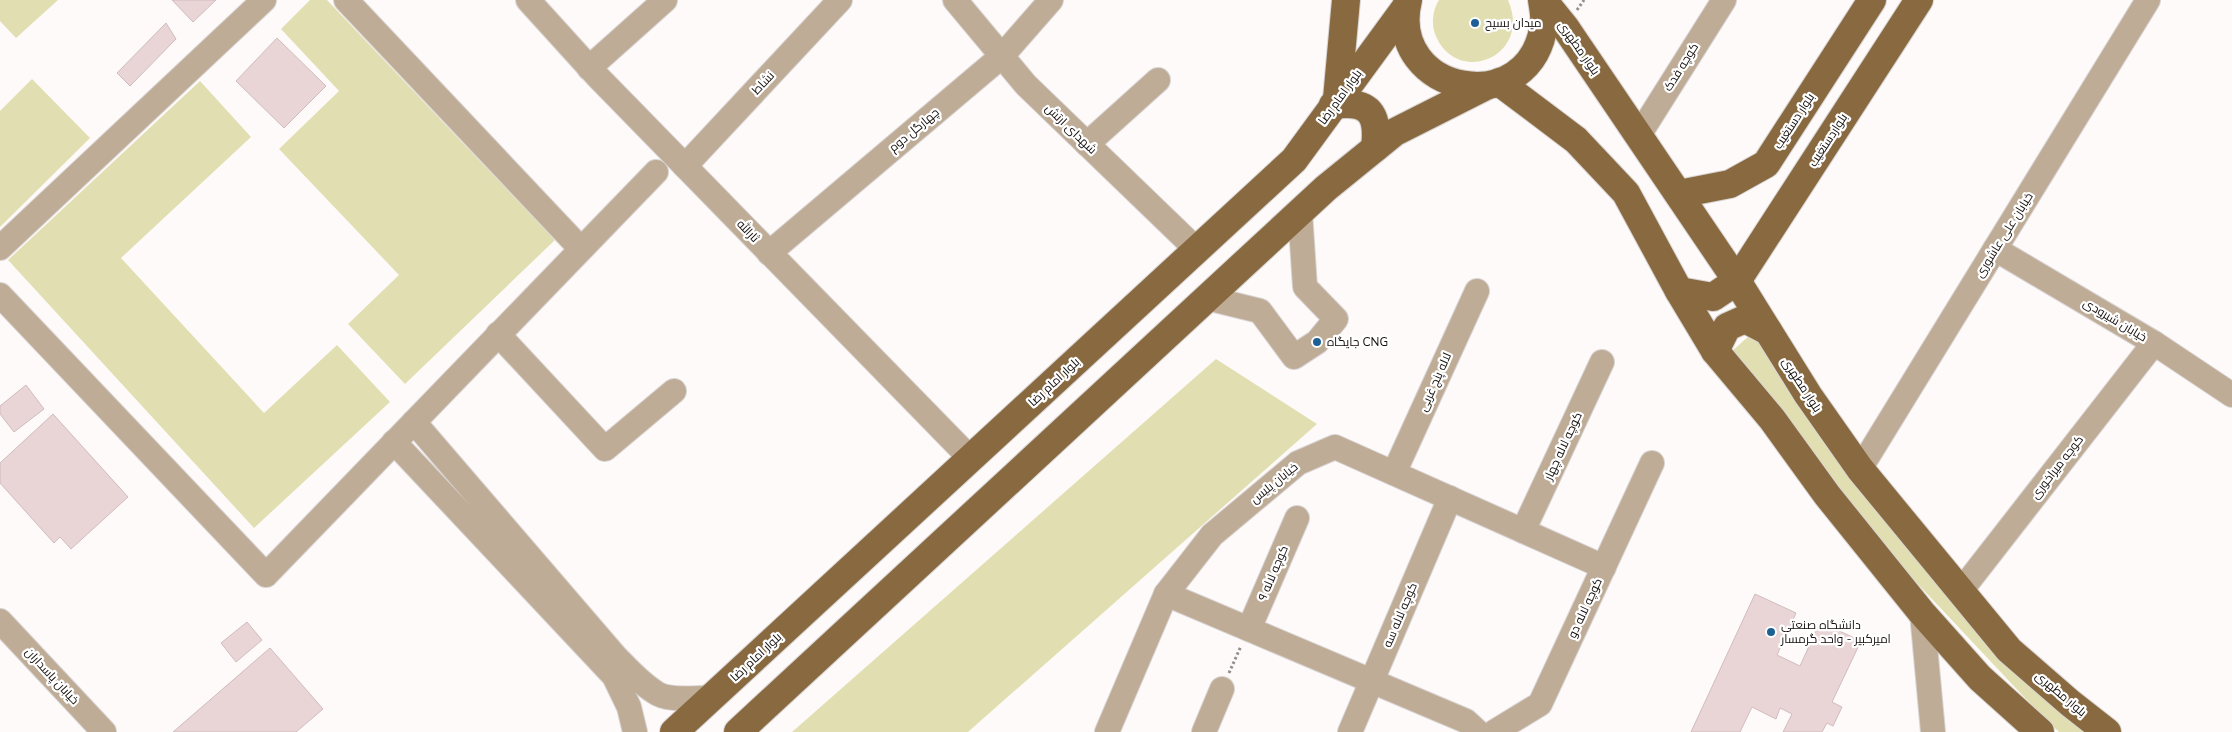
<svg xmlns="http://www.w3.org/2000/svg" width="2232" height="732" font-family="'Nunito Sans',Cairo,sans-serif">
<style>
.green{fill:#e1dfb1}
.building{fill:#e9d4d6;stroke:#d0bcbe}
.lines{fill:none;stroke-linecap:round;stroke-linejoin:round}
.minor-casing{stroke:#d8d4d3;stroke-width:26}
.major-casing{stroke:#d8d4d3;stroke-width:30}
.path{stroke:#948f8d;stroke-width:3;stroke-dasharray:2.5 2.5;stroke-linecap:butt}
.minor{stroke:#beac96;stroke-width:24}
.major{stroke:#896a40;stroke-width:28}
.poi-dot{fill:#1c6095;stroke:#fff;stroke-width:2}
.labels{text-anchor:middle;stroke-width:4.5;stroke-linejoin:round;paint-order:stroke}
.poi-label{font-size:12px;fill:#130d0a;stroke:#fff;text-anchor:start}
.street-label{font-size:12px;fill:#130d0a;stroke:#fff}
</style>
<rect width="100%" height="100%" fill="#fefaf9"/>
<g class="green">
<path d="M0,0H58L16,38L0,21Z"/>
<path d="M310,0H327L555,240L405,384L348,324L399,275L279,149L339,91L281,29Z"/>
<path d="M1439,0H1508C1533,57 1456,88 1435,34C1431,23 1433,9 1439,0Z"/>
<path d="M32,79L90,138L0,227V111Z"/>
<path d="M200,81L251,137L121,258L264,413L337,345L390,402L254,528L8,260Z"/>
<path d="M1749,336L1763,340L2092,732H2059L2042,716L1883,547L1732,351Z"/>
<path d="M1216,359L1317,424L968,732H792Z"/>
</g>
<g class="building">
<path d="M172,0H216L193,22Z"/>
<path d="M166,23L176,39L130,86L117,73Z"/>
<path d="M277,38L326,86L284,128L236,81Z"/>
<path d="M26,385L44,409L14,432L0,414V406Z"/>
<path d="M53,414L128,497L71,549L60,537L54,543L0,483V463Z"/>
<path d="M1755,594L1796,613L1777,655L1800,666L1820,622L1861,641L1832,702L1842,707L1833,726L1827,723L1822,732H1783L1792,714L1780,708L1776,719L1752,707L1740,732H1691Z"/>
<path d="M247,622L262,640L236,662L221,643Z"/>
<path d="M270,648L323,709L296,732H173Z"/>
</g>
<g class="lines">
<defs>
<g id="minor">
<path d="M346,0L581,249"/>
<path d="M528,0L597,76L971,459"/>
<path d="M955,0L1026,85L1197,250"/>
<path d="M589,68L665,0"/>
<path d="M1639,135L1724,0"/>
<path d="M1087,144L1158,80"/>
<path d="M685,166L840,0"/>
<path d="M0,248L264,0"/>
<path d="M1995,249L2154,343L2232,395"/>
<path d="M769,253L1002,56L1051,0"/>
<path d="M0,295L266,575L656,172"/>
<path d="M1207,298L1260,311L1294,357L1317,342L1336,319L1305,287L1300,212"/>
<path d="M498,334L605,449L674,391"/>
<path d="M414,422L616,657C628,669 642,685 658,694C671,701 698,698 713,697"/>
<path d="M394,442L614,676L629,707L635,732"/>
<path d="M1860,469L2148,0"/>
<path d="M1394,473L1477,291"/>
<path d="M1523,531L1602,362"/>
<path d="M1960,592L2154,343"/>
<path d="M1166,594L1466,721L1478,732"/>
<path d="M1922,613L1933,732"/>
<path d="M0,621L104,732"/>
<path d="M1249,629L1297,518"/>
<path d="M1107,732L1166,594L1212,535L1298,463L1335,447L1604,567"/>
<path d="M1204,732L1222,689"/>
<path d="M1350,732L1450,498"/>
<path d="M1494,732L1540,704L1652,463"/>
</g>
<g id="major">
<path d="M1408,0C1385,95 1532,123 1544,23C1545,16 1543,7 1542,0"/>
<path d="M1543,0L1565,27L1737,281L1808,395L1860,469L2009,650L2070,703L2107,732"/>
<path d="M1499,82L1576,140L1626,193L1679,291L1715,351L1772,419L1827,495L1922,613L1980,678L2040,732"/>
<path d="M1337,99L1346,0"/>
<path d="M1333,105C1370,100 1379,114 1375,148"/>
<path d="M1679,194L1730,184L1766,164L1872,0"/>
<path d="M1679,291L1713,297L1737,281L1919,0"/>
<path d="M1715,351L1727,327L1745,319L1768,331"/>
<path d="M674,732L1294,160L1406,7"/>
<path d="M738,732L1326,188L1395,132L1486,86"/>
</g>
</defs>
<use href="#minor" class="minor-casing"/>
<use href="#major" class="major-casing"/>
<g class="path">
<path d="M1577,10L1584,0"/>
<path d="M1229,673L1241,646"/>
</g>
<use href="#minor" class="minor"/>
<use href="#major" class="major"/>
</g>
<g class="poi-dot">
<circle cx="1475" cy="23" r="5"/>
<circle cx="1317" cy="342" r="5"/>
<circle cx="1771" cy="632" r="5"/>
</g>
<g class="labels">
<g class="poi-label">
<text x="1485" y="27">میدان بسیح</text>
<text x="1327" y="346">جایگاه CNG</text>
<text x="1781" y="629">دانشگاه صنعتی<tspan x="1781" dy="14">امیرکبیر - واحد گرمسار</tspan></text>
</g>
<g class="street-label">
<text transform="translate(1579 48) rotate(55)" y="4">بلوار مطهری</text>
<text transform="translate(1681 67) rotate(-58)" y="4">کوچه فدک</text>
<text transform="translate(763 83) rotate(-47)" y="4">نشاط</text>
<text transform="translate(1340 97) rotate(-54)" y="4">بلوار امام رضا</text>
<text transform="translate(1794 121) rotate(-57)" y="4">بلوار دستغیب</text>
<text transform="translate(1071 129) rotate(44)" y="4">شهدای ارتش</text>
<text transform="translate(914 130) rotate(-40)" y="4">چهارگل دوم</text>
<text transform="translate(1828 140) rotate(-57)" y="4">بلواردستغیب</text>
<text transform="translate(748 231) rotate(46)" y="4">ثارالله</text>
<text transform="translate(2004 235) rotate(-58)" y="4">خیابان علی عاشوری</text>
<text transform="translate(2115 320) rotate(31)" y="4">خیابان شیرودی</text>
<text transform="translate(1054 382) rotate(-43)" y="4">بلوار امام رضا</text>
<text transform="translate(1435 382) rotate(-66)" y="4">لاله پنج غربی</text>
<text transform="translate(1802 385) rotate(57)" y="4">بلوار مطهری</text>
<text transform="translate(1563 446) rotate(-65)" y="4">کوچه لاله چهار</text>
<text transform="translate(2057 467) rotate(-52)" y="4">کوچه میراخوری</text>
<text transform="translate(1274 483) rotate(-39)" y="4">خیابان پلیس</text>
<text transform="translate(1273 573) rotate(-67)" y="4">کوچه لاله ۹</text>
<text transform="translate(1585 608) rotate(-65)" y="4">کوچه لاله دو</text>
<text transform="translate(1400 615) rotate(-67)" y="4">کوچه لاله سه</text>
<text transform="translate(756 657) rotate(-43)" y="4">بلوار امام رضا</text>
<text transform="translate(52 676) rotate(47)" y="4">خیابان پاسداران</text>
<text transform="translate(2061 694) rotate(40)" y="4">بلوار مطهری</text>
</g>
</g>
</svg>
